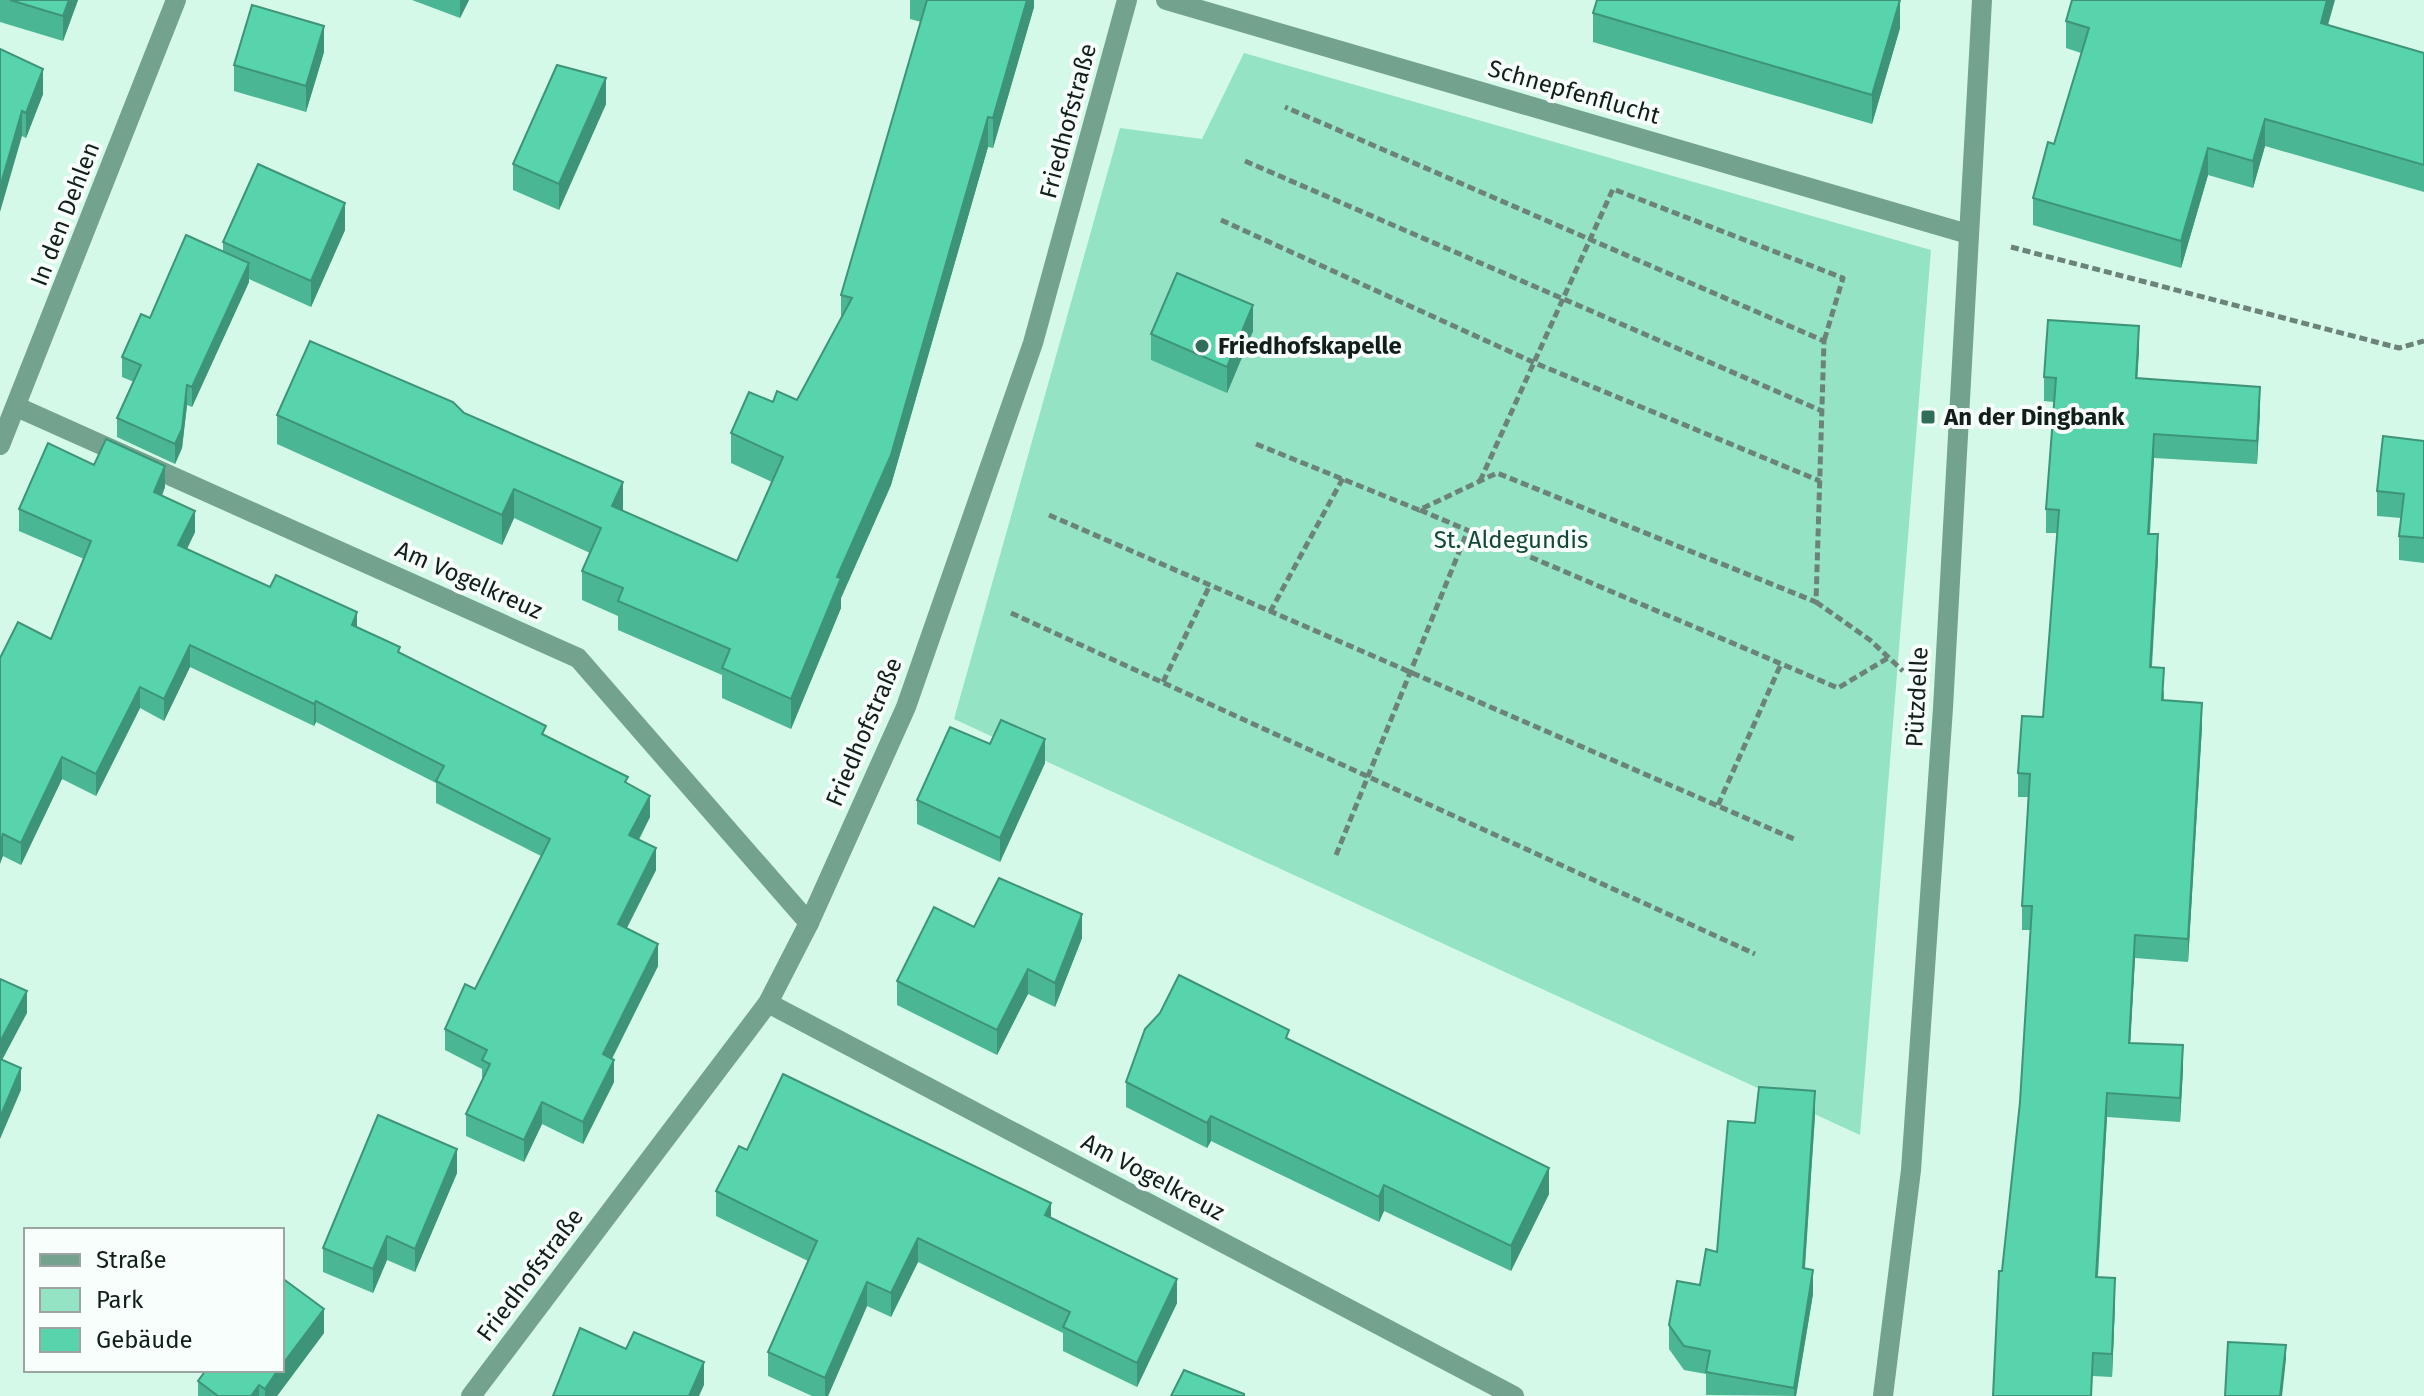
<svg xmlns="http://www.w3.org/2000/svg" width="2424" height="1396" font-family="'Fira Sans',sans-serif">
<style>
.green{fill:#94e3c5}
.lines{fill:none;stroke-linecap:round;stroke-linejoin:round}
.path{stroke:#6c8379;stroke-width:5;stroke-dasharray:8 4;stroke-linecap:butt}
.minor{stroke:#73a28f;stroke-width:20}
.tertiary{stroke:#73a28f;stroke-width:20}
.wall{fill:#4bb693}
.shaded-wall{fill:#3d9478}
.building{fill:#57d4ab;stroke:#3d9478;stroke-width:2}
.poi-dot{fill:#316e59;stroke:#f7fefb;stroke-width:3}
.labels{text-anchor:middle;stroke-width:8;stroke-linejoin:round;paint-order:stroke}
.street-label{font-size:24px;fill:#111e19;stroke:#f7fefb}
.poi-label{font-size:24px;font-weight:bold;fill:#111e19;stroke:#f7fefb;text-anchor:start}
.park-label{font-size:24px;fill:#134838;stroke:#f7fefb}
</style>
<rect width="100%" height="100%" fill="#d5f9e9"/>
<path class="green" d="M1244,53L1931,250L1860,1135L954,719L1120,128L1202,139Z"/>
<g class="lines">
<g class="path">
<path d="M1245,161L1822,411"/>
<path d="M1221,220L1535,363L1820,481"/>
<path d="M2011,247L2399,348L2424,341"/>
<path d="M1256,444L1419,510L1497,473L1816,602L1824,341L1285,107"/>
<path d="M1480,481L1613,189L1843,278L1824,341"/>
<path d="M1420,510L1838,688L1888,658"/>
<path d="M1049,515L1794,839"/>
<path d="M1816,602L1870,640L1903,671"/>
<path d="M1270,612L1343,478"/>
<path d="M1011,613L1755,954"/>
<path d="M1163,682L1210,585"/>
<path d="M1718,805L1781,664"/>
<path d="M1336,855L1468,530"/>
</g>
<g class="minor">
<path d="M1166,0L1968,234"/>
<path d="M17,407L578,658L809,923"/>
<path d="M0,445L176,0"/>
<path d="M768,1003L1514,1396"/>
<path d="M471,1396L768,1003L809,923L906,707L1033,343L1127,0"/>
</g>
<path class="tertiary" d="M1883,1396L1911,1170L1943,708L1982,0"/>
</g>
<g class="wall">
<path d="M0,0H78L63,41L0,22Z"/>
<path d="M412,0H469L460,18Z"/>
<path d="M910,0H1034V7L993,148L988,147L891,485L841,598V608L791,729L722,698V675L618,630V616L582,600V571L590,553L514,518L502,545L277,444V415L464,413L623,511L737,561L772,482L731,463V433L773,402L797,400L841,318V295L921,22L910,19Z"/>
<path d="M1593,13L1900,28L1872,124L1593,42Z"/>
<path d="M2066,21L2328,25L2424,53V192L2265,146L2253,188L2208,175L2181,268L2033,225V198L2054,144L2081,53L2066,48Z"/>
<path d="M0,49L43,94L26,138L22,136Z"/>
<path d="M324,52L306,112L234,91V65Z"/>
<path d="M606,104L559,210L513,190V164Z"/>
<path d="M345,230L311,307L249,279V282L192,407L187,405L182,448L175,464L117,437V418L134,382L122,377V357L150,318L223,251V242Z"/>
<path d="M1253,331L1227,393L1151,360V334Z"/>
<path d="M2139,349L2137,378L2260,411L2257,464L2154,458L2150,534L2158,558L2152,667L2164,692V701L2202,726L2188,962L2135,958L2130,1043L2183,1069L2180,1122L2107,1117L2098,1277L2115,1302L2112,1377L2093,1376L2002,1271L2020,1102L2031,930H2022V906L2028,797H2018V773L2043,717L2057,533H2046V509L2054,402L2044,401V377Z"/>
<path d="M2424,441V563L2399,560V536L2401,518L2377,516V491Z"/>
<path d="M94,465L165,487L162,496L195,532L187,549L357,627L400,653L628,784L650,817L639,840L656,870L627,928L658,966L612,1059L614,1082L583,1144L542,1124L524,1162L466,1136V1114L482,1081V1069L445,1050V1029L475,989L541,856L436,803V783L316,722L314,726L190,667L164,721L140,708L96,796L62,779L21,865L3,856L0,658L51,639L84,559L19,531V509Z"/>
<path d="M990,744L1045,763L1000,862L917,824V800Z"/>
<path d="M974,927L1082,938L1055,1007L1028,994L997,1055L897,1005V981Z"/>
<path d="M1289,1039L1549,1194L1511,1271L1384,1211L1379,1222L1211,1141L1207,1148L1126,1107V1082Z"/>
<path d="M1815,1115L1805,1268L1813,1294L1796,1396L1706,1395V1374L1684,1370L1669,1349V1325L1700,1285L1717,1252L1755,1123Z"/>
<path d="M457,1173L415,1272L387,1260L373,1293L323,1272V1248Z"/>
<path d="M716,1191L1051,1218L1177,1303L1137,1387L1063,1351V1333L918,1262L891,1317L867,1306L828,1396H812L768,1376V1352L808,1261L716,1216Z"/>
<path d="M324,1333L277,1396H198V1381Z"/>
</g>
<g class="shaded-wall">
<path d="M69,0H78L63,41V16Z"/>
<path d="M460,0H469L460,18Z"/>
<path d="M1027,0H1034V7L993,148V118Z"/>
<path d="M1900,0V28L1872,124V95Z"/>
<path d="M2327,0H2335L2321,50V23Z"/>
<path d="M324,26V52L306,112V86Z"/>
<path d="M43,69V94L26,138V113Z"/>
<path d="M606,78V104L559,210V184Z"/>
<path d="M22,111V136L0,212V187Z"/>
<path d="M988,117V147L891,485L841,598V608L791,729V699L837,577Z"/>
<path d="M2265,119V146L2253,188V161Z"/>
<path d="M2208,148V175L2181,268V241Z"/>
<path d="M345,203V230L311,307V281Z"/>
<path d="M249,263V282L192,407V387Z"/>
<path d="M1253,305V331L1227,393V367Z"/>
<path d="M2139,326V349L2136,402V378Z"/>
<path d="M187,385V405L182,448L175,464V444Z"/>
<path d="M2260,387V411L2257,464V441Z"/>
<path d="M2154,434V458L2148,557V534Z"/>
<path d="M165,466V487L154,514V492Z"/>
<path d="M623,482V511L612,506Z"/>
<path d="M514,489V518L502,545V515Z"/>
<path d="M195,511V532L178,567V545Z"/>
<path d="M2158,534V558L2150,690V667Z"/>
<path d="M357,612V634L352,625Z"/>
<path d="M190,645V667L164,721V699Z"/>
<path d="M140,687V708L96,796V774Z"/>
<path d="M316,701V722L314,726V704Z"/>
<path d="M2202,703V726L2188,962V939Z"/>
<path d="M1045,739V763L1000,862V838Z"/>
<path d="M62,757V779L21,865V843Z"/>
<path d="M650,796V817L629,857V835Z"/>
<path d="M3,834V856L0,864V842Z"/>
<path d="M656,848V870L618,945V924Z"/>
<path d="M1082,914V938L1055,1007V983Z"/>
<path d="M2135,935V958L2129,1066V1043Z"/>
<path d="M658,944V966L603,1076V1054Z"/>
<path d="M1028,969V994L997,1055V1030Z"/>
<path d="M27,991V1013L0,1064V1042Z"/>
<path d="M2183,1045V1069L2180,1122V1098Z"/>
<path d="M614,1060V1082L583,1144V1122Z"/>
<path d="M21,1068V1090L0,1139V1117Z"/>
<path d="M1815,1091V1115L1803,1292V1268Z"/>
<path d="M2107,1093V1117L2096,1300V1277Z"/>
<path d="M542,1102V1124L524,1162V1140Z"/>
<path d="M1211,1116V1141L1207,1148V1123Z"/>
<path d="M457,1149V1173L415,1272V1249Z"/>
<path d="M1549,1168V1194L1511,1271V1246Z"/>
<path d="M1384,1185V1211L1379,1222V1197Z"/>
<path d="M1051,1203V1227L1045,1215Z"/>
<path d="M387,1236V1260L373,1293V1269Z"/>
<path d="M918,1238V1262L891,1317V1293Z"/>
<path d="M1813,1270V1294L1796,1396H1794V1388Z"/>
<path d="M2115,1278V1302L2112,1377V1354Z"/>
<path d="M1177,1279V1303L1137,1387V1363Z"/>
<path d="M867,1282V1306L828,1396H825V1378Z"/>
<path d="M324,1309V1333L277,1396H265V1389L278,1370H282V1365Z"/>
<path d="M2286,1345V1359L2282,1396H2280Z"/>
<path d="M704,1362V1385L699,1396H689Z"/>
<path d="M259,1385V1396H251Z"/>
</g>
<g class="building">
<path d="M10,0H69L63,16Z"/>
<path d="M927,0H1027L993,118L988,117L891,455L837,577L841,578L791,699L722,668L730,649L618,601L623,588L582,571L601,528L514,489L502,515L277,415L310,341L453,402L464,413L623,482L612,506L737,561L783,457L731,433L749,392L773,402L777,391L797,400L852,298L841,295Z"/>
<path d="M1597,0H1900L1872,95L1593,13Z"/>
<path d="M2072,0H2327L2321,23L2424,53V165L2265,119L2253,161L2208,148L2181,241L2033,198L2048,142L2054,144L2089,28L2066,21Z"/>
<path d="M252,5L324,26L306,86L234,65Z"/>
<path d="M0,49L43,69L26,113L22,111L0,187Z"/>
<path d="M557,65L606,78L559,184L513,164Z"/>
<path d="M258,164L345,203L311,281L223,242Z"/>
<path d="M186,235L249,263L192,387L187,385L182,429L175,444L117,418L141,365L122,357L141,314L150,318Z"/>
<path d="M1177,273L1253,305L1227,367L1151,334Z"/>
<path d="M2048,320L2139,326L2136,378L2260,387L2257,441L2154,434L2148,534H2158L2150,667L2164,668L2162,700L2202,703L2188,939L2135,935L2129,1043L2183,1045L2180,1098L2107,1093L2096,1277L2115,1278L2112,1354L2093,1353L2091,1396H1993L1999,1271H2002L2020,1102L2032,906H2022L2030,774L2018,773L2022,716L2043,717L2059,510L2046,509L2056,378L2044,377Z"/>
<path d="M2383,436L2424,441V538L2399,536L2404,494L2377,491Z"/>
<path d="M106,439L165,466L154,492L195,511L178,545L270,587L276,575L357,612L352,625L400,647L398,652L546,726L542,734L628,777L625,782L650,796L629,835L656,848L618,924L658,944L603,1054L614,1060L583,1122L542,1102L524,1140L466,1114L490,1064L482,1060L487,1050L445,1029L465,984L475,989L550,839L436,781L444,766L316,701L314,704L190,645L164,699L140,687L96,774L62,757L21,843L3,834L0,842V658L18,622L51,639L91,541L19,509L48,443L94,465Z"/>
<path d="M1001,720L1045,739L1000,838L917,800L950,727L990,744Z"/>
<path d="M999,878L1082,914L1055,983L1028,969L997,1030L897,981L934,907L974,927Z"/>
<path d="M1179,975L1289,1030L1286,1038L1549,1168L1511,1246L1384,1185L1379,1197L1211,1116L1207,1123L1126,1082L1145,1029L1160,1013Z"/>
<path d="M0,979L27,991L0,1042Z"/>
<path d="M0,1059L21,1068L0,1117Z"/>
<path d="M783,1074L1051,1203L1045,1215L1177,1279L1137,1363L1063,1327L1070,1312L918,1238L891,1293L867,1282L825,1378L768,1352L817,1241L716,1191L739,1146L747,1150Z"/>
<path d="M1759,1087L1815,1091L1803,1268L1813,1270L1794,1388L1706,1372L1710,1351L1684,1346L1669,1325L1677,1281L1700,1285L1706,1249L1717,1252L1728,1121L1755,1123Z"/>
<path d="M378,1115L457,1149L415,1249L387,1236L373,1269L323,1248Z"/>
<path d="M282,1278L324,1309L282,1365Z"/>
<path d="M580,1328L626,1349L634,1332L704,1362L689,1396H553Z"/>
<path d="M2228,1342L2286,1345L2280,1396H2225Z"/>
<path d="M206,1370H278L265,1389L259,1385L251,1396H218L198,1381Z"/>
<path d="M1184,1370L1244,1394V1396H1171Z"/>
</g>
<g class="poi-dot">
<circle cx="1202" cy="346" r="8"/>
<rect x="1920" y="409" width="16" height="16" rx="4"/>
</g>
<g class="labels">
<g class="street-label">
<text transform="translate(1574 92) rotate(16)" y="8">Schnepfenflucht</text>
<text transform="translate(1068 121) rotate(-75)" y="8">Friedhofstraße</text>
<text transform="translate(65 214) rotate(-69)" y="8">In den Dehlen</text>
<text transform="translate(469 580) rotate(24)" y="8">Am Vogelkreuz</text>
<text transform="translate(1917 697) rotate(-87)" y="8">Pützdelle</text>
<text transform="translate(864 732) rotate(-67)" y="8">Friedhofstraße</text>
<text transform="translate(1153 1177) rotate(28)" y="8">Am Vogelkreuz</text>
<text transform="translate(530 1275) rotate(-53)" y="8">Friedhofstraße</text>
</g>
<g class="poi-label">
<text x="1218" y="354">Friedhofskapelle</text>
<text x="1944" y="425">An der Dingbank</text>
</g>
<g class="park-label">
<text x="1511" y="548">St. Aldegundis</text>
</g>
</g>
<rect x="24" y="1228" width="260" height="144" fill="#f7fefb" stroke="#9ba4a1" stroke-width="2"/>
<rect x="40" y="1254" width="40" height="12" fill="#73a28f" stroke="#9ba4a1" stroke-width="2"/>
<text x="96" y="1268" font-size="24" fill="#111e19">Straße</text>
<rect x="40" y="1288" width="40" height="24" fill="#94e3c5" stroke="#9ba4a1" stroke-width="2"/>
<text x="96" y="1308" font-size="24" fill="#111e19">Park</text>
<rect x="40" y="1328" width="40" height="24" fill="#57d4ab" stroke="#9ba4a1" stroke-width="2"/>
<text x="96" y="1348" font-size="24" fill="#111e19">Gebäude</text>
</svg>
